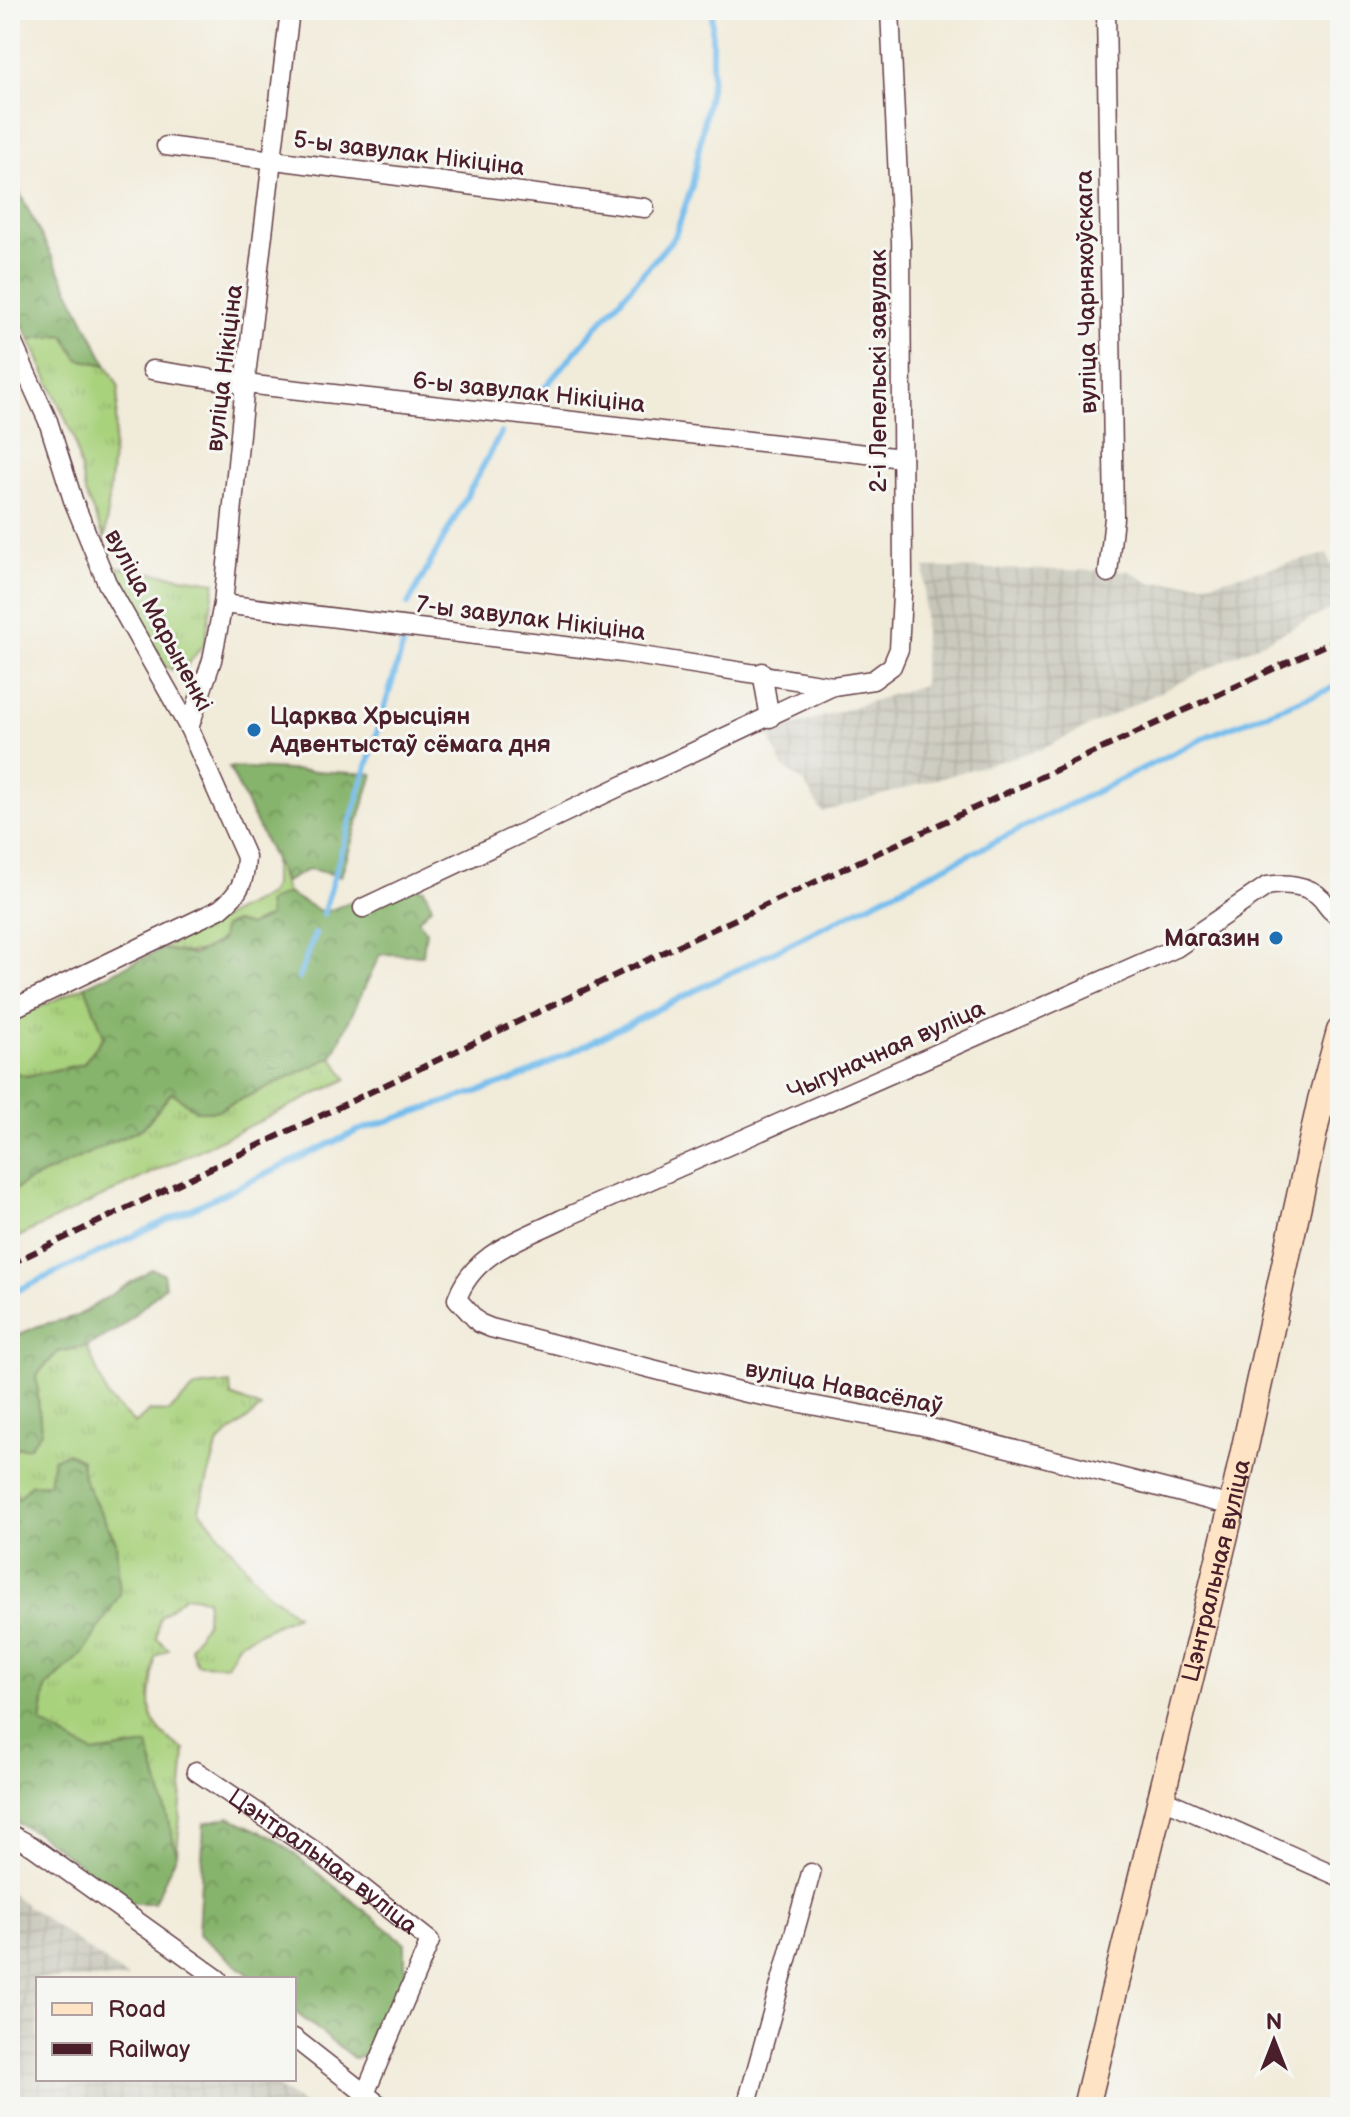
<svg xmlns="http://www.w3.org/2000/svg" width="1350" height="2117" font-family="'Balsamiq Sans',sans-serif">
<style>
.industrial{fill:url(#industrial-grid)}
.grass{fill:url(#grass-tufts);stroke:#7a7854;stroke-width:2}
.forest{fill:url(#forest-crowns);stroke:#686a4c;stroke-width:2}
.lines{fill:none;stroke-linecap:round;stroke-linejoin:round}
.stream{stroke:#76bded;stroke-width:6}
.street-casing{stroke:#633e45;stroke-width:21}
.secondary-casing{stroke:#633e45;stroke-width:29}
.street{stroke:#fff;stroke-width:18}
.secondary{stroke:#fee4c5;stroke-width:26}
.rail{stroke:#4a1f2b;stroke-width:6;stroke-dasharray:12 6;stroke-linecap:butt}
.poi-dot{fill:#1f6fb2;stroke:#f6f6f2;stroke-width:3}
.labels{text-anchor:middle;stroke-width:6;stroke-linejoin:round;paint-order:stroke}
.street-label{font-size:24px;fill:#4a1f2b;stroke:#f6f6f2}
.poi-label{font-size:24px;font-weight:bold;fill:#4a1f2b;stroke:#f6f6f2;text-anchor:start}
</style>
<defs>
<pattern id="industrial-grid" width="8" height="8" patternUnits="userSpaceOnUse" patternTransform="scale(2)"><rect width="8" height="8" fill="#c6c5b8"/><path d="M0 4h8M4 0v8" fill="none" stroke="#aca99e"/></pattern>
<pattern id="grass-tufts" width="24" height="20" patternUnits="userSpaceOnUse" patternTransform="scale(2)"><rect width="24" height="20" fill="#a9d27d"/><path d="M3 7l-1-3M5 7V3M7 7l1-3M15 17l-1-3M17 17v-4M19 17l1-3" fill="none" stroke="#93b46c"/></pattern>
<pattern id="forest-crowns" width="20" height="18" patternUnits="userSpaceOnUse" patternTransform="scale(2)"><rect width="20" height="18" fill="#86b46c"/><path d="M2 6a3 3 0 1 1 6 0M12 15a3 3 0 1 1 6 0" fill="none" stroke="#709259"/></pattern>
</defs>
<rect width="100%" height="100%" fill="#f6f6f2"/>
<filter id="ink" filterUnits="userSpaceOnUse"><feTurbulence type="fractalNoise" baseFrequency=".0125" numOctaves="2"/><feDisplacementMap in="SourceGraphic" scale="16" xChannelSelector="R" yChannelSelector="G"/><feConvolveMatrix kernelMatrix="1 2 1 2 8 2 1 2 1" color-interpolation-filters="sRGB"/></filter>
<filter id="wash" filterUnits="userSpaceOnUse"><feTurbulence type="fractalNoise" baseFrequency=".006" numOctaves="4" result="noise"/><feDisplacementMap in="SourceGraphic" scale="32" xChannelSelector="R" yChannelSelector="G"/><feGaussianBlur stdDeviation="1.8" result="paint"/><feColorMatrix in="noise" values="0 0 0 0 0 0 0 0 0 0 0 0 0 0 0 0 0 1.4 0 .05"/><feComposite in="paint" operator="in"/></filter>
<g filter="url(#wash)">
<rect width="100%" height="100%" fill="#f1ebd9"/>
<g class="industrial">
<path d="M1327,554L1340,585V605L1042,749L822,812L804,783L783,767L768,734L923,685L925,568L1129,571L1150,583H1207Z"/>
<path d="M10,1893L129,1979H38V2079H267L305,2107H10Z"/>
</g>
<g class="grass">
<path d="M64,335L78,359L107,365L119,387L105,539L86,496L74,438L30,339Z"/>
<path d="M114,567L215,582L205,642L186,667L172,670L165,666Z"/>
<path d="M274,858L287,893L268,902L270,916L249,926L234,922C213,955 198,956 162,949L268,895L274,885Z"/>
<path d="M85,986L104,1036L83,1064L27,1076L10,1071V1021Z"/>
<path d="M332,1057L347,1079L10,1241V1193L26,1182L143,1128L172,1092L196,1111H216Z"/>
<path d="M87,1346L108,1398L135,1424L149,1411L168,1412L196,1387L230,1383L231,1396L261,1408L218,1443L199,1509L265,1591L296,1615L238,1643L227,1665L197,1664L190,1647L206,1622L207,1599L185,1596L160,1617L156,1638L169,1649L155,1657C150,1705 139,1723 185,1750L177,1854L148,1745L93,1753L41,1723L46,1687L84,1652L116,1542L83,1478L81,1460L49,1484L18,1499L10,1478V1448L29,1447L41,1432L36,1375L58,1352Z"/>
</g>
<g class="forest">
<path d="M10,175V174L107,365L78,359L64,335L30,339L10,299Z"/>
<path d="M229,767L373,774L341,876L309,869L285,882Z"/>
<path d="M390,885L424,889L432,906L418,920L426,930L423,955L380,954L332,1057L216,1111H196L172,1092L143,1128L26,1182L10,1193V1071L27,1076L83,1064L104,1036L85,986L162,949L194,955L221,941L223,927L234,922L249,926L269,917L267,902L287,893L324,913Z"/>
<path d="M152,1269L163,1273L165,1286L120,1328L87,1346L58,1352L36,1375L41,1432L29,1447L10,1448V1339L38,1326L77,1316Z"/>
<path d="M67,1453L81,1460L83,1478L116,1542L120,1594L84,1652L46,1687L41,1723L93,1753L148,1745L177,1854L154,1903H132L37,1833L10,1819V1478L18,1499L30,1485L49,1484L53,1459Z"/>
<path d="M229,1817L273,1837L405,1943V1979L375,2051L355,2059L294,2011V1979H254L198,1934L204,1823Z"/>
</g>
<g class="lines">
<g class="stream">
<path d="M538,395L675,236L692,186L712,77V10"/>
<path d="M408,604L501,433"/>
<path d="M323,914L405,639"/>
<path d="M299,978L315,934"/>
<path d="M10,1294L357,1131L519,1078L1210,735L1340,685"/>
</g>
</g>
</g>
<g filter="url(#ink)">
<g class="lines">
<defs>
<g id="street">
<path d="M1106,10L1114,518L1108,573"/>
<path d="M166,146L645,208"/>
<path d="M10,337L48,421L73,500L107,583L189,728L246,857C245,882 240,893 220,909L10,1010"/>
<path d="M152,370L245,384L902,458"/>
<path d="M223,604L622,653L833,686L873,680L892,666L899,649L903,577L901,242L890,10"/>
<path d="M762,672L770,718"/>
<path d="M189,728L212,660L223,604L245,384L290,10"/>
<path d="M363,908L833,686"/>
<path d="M1321,1100L1340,1112"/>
<path d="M1232,1506L923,1426L747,1393L491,1328L479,1323L457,1299C474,1252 520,1240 562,1219L1176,948L1267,886C1284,883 1309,884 1322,899C1328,907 1331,912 1340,917"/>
<path id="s1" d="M196,1771L322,1856L430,1941L365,2094"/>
<path d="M1163,1799L1340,1877"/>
<path d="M10,1834L32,1846L218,1979"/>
<path d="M294,2038L382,2107"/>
<path d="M746,2107L811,1873"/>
</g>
<g id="secondary">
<path id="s2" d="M1086,2107L1232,1506L1321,1100L1340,1031"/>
</g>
</defs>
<use href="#street" class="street-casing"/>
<use href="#secondary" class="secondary-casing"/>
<use href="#street" class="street"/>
<use href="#secondary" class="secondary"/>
<path class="rail" d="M10,1264L643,962L1340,638"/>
</g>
</g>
<g class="poi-dot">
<circle cx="254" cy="730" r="8"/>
<circle cx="1276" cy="938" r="8"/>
</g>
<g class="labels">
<g class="street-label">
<text transform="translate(409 153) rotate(7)" y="8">5-ы завулак Нікіціна</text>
<text transform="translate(1086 292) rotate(-91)" y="8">вуліца Чарняхоўскага</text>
<text transform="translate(224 368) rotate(-83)" y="8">вуліца Нікіціна</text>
<text transform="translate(878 371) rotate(-90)" y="8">2-і Лепельскі завулак</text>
<text transform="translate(529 392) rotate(6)" y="8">6-ы завулак Нікіціна</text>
<text transform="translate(531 618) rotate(7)" y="8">7-ы завулак Нікіціна</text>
<text transform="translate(159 620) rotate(62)" y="8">вуліца Марыненкі</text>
<text transform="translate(886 1050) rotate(-24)" y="8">Чыгуначная вуліца</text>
<text transform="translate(844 1387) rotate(11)" y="8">вуліца Навасёлаў</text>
<text dy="8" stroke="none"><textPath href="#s2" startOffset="552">Цэнтральная вуліца</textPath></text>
<text dy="8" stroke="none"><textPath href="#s1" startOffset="156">Цэнтральная вуліца</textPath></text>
</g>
<g class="poi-label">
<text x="270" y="724">Царква Хрысціян<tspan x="270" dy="28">Адвентыстаў сёмага дня</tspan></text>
<text x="1260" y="946" text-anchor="end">Магазин</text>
</g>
</g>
<rect width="1350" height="2117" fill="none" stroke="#f6f6f2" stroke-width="40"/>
<rect x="36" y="1977" width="260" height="104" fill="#f6f6f2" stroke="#b1a0a2" stroke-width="2"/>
<rect x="52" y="2003" width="40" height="12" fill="#fee4c5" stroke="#b1a0a2" stroke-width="2"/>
<text x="108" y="2017" font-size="24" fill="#4a1f2b">Road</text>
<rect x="52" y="2043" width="40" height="12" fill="#4a1f2b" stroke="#b1a0a2" stroke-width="2"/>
<text x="108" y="2057" font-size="24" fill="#4a1f2b">Railway</text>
<g transform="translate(1274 2041)" stroke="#f6f6f2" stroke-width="6" paint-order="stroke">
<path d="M0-6L14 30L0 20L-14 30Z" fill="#4a1f2b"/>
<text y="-12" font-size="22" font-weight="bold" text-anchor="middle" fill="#4a1f2b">N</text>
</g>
</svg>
